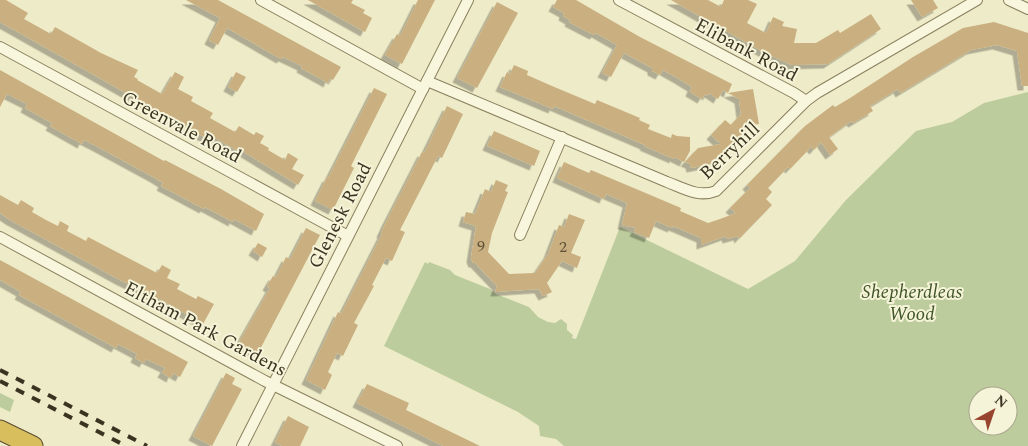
<svg xmlns="http://www.w3.org/2000/svg" width="1028" height="446" font-family="Spectral,serif">
<style>
.green{fill:#bccc9c;fill-rule:evenodd}
.building{fill:#caaf80;filter:url(#shadow)}
.lines{fill:none;stroke-linecap:round;stroke-linejoin:round}
.street-casing{stroke:#897f5e;stroke-width:12}
.highway-casing{stroke:#584c31;stroke-width:21}
.street{stroke:#f8f6dc;stroke-width:10}
.highway{stroke:#d9be5d;stroke-width:19}
.rail{stroke:#3a3321;stroke-width:4;stroke-dasharray:9 9;stroke-linecap:butt}
.labels{text-anchor:middle;stroke-width:4;stroke-linejoin:round;paint-order:stroke}
.number-label{font-size:16px;fill:#5e5239}
.street-label{font-size:19px;fill:#3a3321;stroke:#f5f3d8}
.park-label{font-size:19px;font-style:italic;fill:#405628;stroke:#f5f3d8}
</style>
<defs>
<filter id="shadow"><feDropShadow dx="-4.5" dy="4.5" stdDeviation="0" flood-color="#0004"/></filter>
</defs>
<rect width="100%" height="100%" fill="#eeebc8"/>
<g class="green">
<path d="M1028,92V446H564L556,439L540,436L539,426L518,412L384,346L425,262L428,264L429,262L450,270L455,275L490,289L496,294L529,307L538,317L548,322L555,323L561,319L567,324V330L573,335L572,338L576,339L620,227L748,289L795,261L846,200L916,131L952,122L984,103ZM978,396H1008V426H978Z"/>
<path d="M0,393L14,400L10,412L0,407Z"/>
</g>
<g class="building">
<path d="M0,0H6L28,13L24,19L51,34L55,27L101,53L138,70L134,77L138,79L137,80L162,94L175,72L184,77L178,89L193,97L191,101L213,113L210,118L235,132L239,126L254,135L256,132L264,136L260,143L269,148L268,150L285,160L288,153L298,159L292,169L304,175L298,185L239,149L238,151L215,138L213,142L0,22Z"/>
<path d="M186,0H218L341,67L333,80L330,78L328,83L301,68L302,66L283,57L281,59L227,28L218,45L209,40L220,18Z"/>
<path d="M308,0H353L351,3L365,10L363,13L372,18L365,32Z"/>
<path d="M418,0H435L402,64L385,55L397,34L400,36Z"/>
<path d="M557,0H576L640,37L732,84L728,93L723,90L718,99L709,93L707,96L705,94L702,99L690,92L692,87L679,79L663,70L660,75L652,71V68L624,53L611,77L602,73L617,45L596,33L594,35L569,22L570,20L563,16L564,13L553,7Z"/>
<path d="M671,0H708L721,7L724,0H748L757,4L747,23L766,33L773,17L784,22L782,26L797,29L794,43H816L838,30L840,33L871,14L881,29L828,64L792,65L765,53Z"/>
<path d="M911,0H933L938,8L922,17Z"/>
<path d="M497,2L518,13L477,88L457,78Z"/>
<path d="M994,22L1028,33V86H1022L1017,51L997,45L971,50L900,93L898,89L870,106L873,111L853,123L851,121L829,137L838,149L830,155L821,142L814,150L811,147L790,169L788,167L768,188L772,192L766,199L772,205L739,239L738,236L727,239L726,236L701,245V238L673,226L672,228L656,221L649,238L634,232L636,228L622,225L627,203L606,194L604,199L557,178L564,162L589,173L591,170L648,194L681,208L680,211L708,223L720,219L736,213L730,208L750,188L747,185L805,126L833,105L835,107L850,98L913,57L963,28Z"/>
<path d="M514,65L528,71L527,75L552,86L595,104L597,100L640,118L639,120L650,125L648,129L671,138L672,134L677,136L690,137V151L684,162L674,157V159L644,146L645,145L554,106L553,109L500,87L507,72L510,74Z"/>
<path d="M0,70L164,161L165,160L221,189L264,214L256,231L234,219L233,222L205,207L204,209L161,186L163,183L155,178L96,146L84,140L82,144L50,126L52,123L25,108L27,104L7,94L0,107Z"/>
<path d="M236,72L246,77L237,92L228,87Z"/>
<path d="M374,88L387,94L351,166L354,168L333,210L315,201L327,177L328,178Z"/>
<path d="M753,89L759,124L751,125L723,153L711,161L712,164L691,168L690,164L685,162L698,148L721,144L711,135L725,120L731,125L741,114L739,99L728,93Z"/>
<path d="M447,106L463,114L442,158L438,156L400,230L405,232L392,261L386,258L372,285L374,286L354,323L358,325L343,356L337,353L328,372L332,375L325,390L306,380L338,312L341,314L382,234L381,233L386,222L422,152L424,153Z"/>
<path d="M494,131L540,151L534,166L487,146Z"/>
<path d="M496,180L508,185L505,191L508,192L492,233L488,252L509,274L535,273L548,254L559,225L564,227L569,214L585,220L571,253L581,257L577,268L562,261L547,283L552,292L543,296L539,289L495,292L497,286L475,263H473L471,258L476,226L463,222L466,212L475,214L485,189L491,192Z"/>
<path d="M0,195L18,205L21,200L34,208L32,212L46,220L58,226L60,221L69,226L67,231L86,241L88,237L157,273L162,265L171,270L167,278L180,284L177,289L196,299L198,296L214,304L203,324L165,302L120,280L10,220L0,213Z"/>
<path d="M306,228L320,235L257,355L238,344L270,288L267,286L273,276L276,277L286,257L290,259Z"/>
<path d="M258,243L267,248L262,257L253,251Z"/>
<path d="M0,260L188,362L180,377L173,373L171,378L162,373L165,368L146,359L144,363L135,358L137,354L118,344L116,348L19,295L21,292L0,280Z"/>
<path d="M226,373L235,378L232,384L242,389L212,446L193,436Z"/>
<path d="M367,384L409,403L406,410L480,446H443L357,403Z"/>
<path d="M288,416L309,427L300,446H282L275,442Z"/>
</g>
<g class="lines">
<defs>
<g id="street">
<path d="M261,0L423,89"/>
<path d="M619,0L794,93L806,101"/>
<path d="M1009,0L1028,9"/>
<path d="M0,47L348,236"/>
<path d="M427,81L667,182C683,188 699,198 716,191L806,101L817,93L977,0"/>
<path d="M520,235L562,137"/>
<path d="M0,237L265,381L397,446"/>
<path d="M242,446L468,0"/>
</g>
<path id="highway" d="M0,430L33,446"/>
</defs>
<use href="#street" class="street-casing"/>
<use href="#highway" class="highway-casing"/>
<use href="#street" class="street"/>
<use href="#highway" class="highway"/>
<g class="rail">
<path d="M0,370L147,446"/>
<path d="M0,381L126,446"/>
</g>
</g>
<g class="labels">
<g class="number-label">
<text x="481" y="251">9</text>
<text x="563" y="252">2</text>
</g>
<g class="street-label">
<text transform="translate(747 49) rotate(28)" y="7">Elibank Road</text>
<text transform="translate(182 126) rotate(28)" y="7">Greenvale Road</text>
<text transform="translate(729 150) rotate(-43)" y="7">Berryhill</text>
<text transform="translate(339 215) rotate(-63)" y="7">Glenesk Road</text>
<text transform="translate(206 328) rotate(28)" y="7">Eltham Park Gardens</text>
</g>
<g class="park-label">
<text x="912" y="298">Shepherdleas<tspan x="912" dy="22">Wood</tspan></text>
</g>
</g>
<g transform="translate(993 411) rotate(40)"><circle r="24" fill="#f5f3d8" stroke="#aaa68f"/>
<path d="M0-4L9 19L0 12L-9 19Z" fill="#97452f"/>
<text y="-8" font-size="14" font-weight="bold" text-anchor="middle" fill="#3a3321">N</text>
</g>
</svg>
